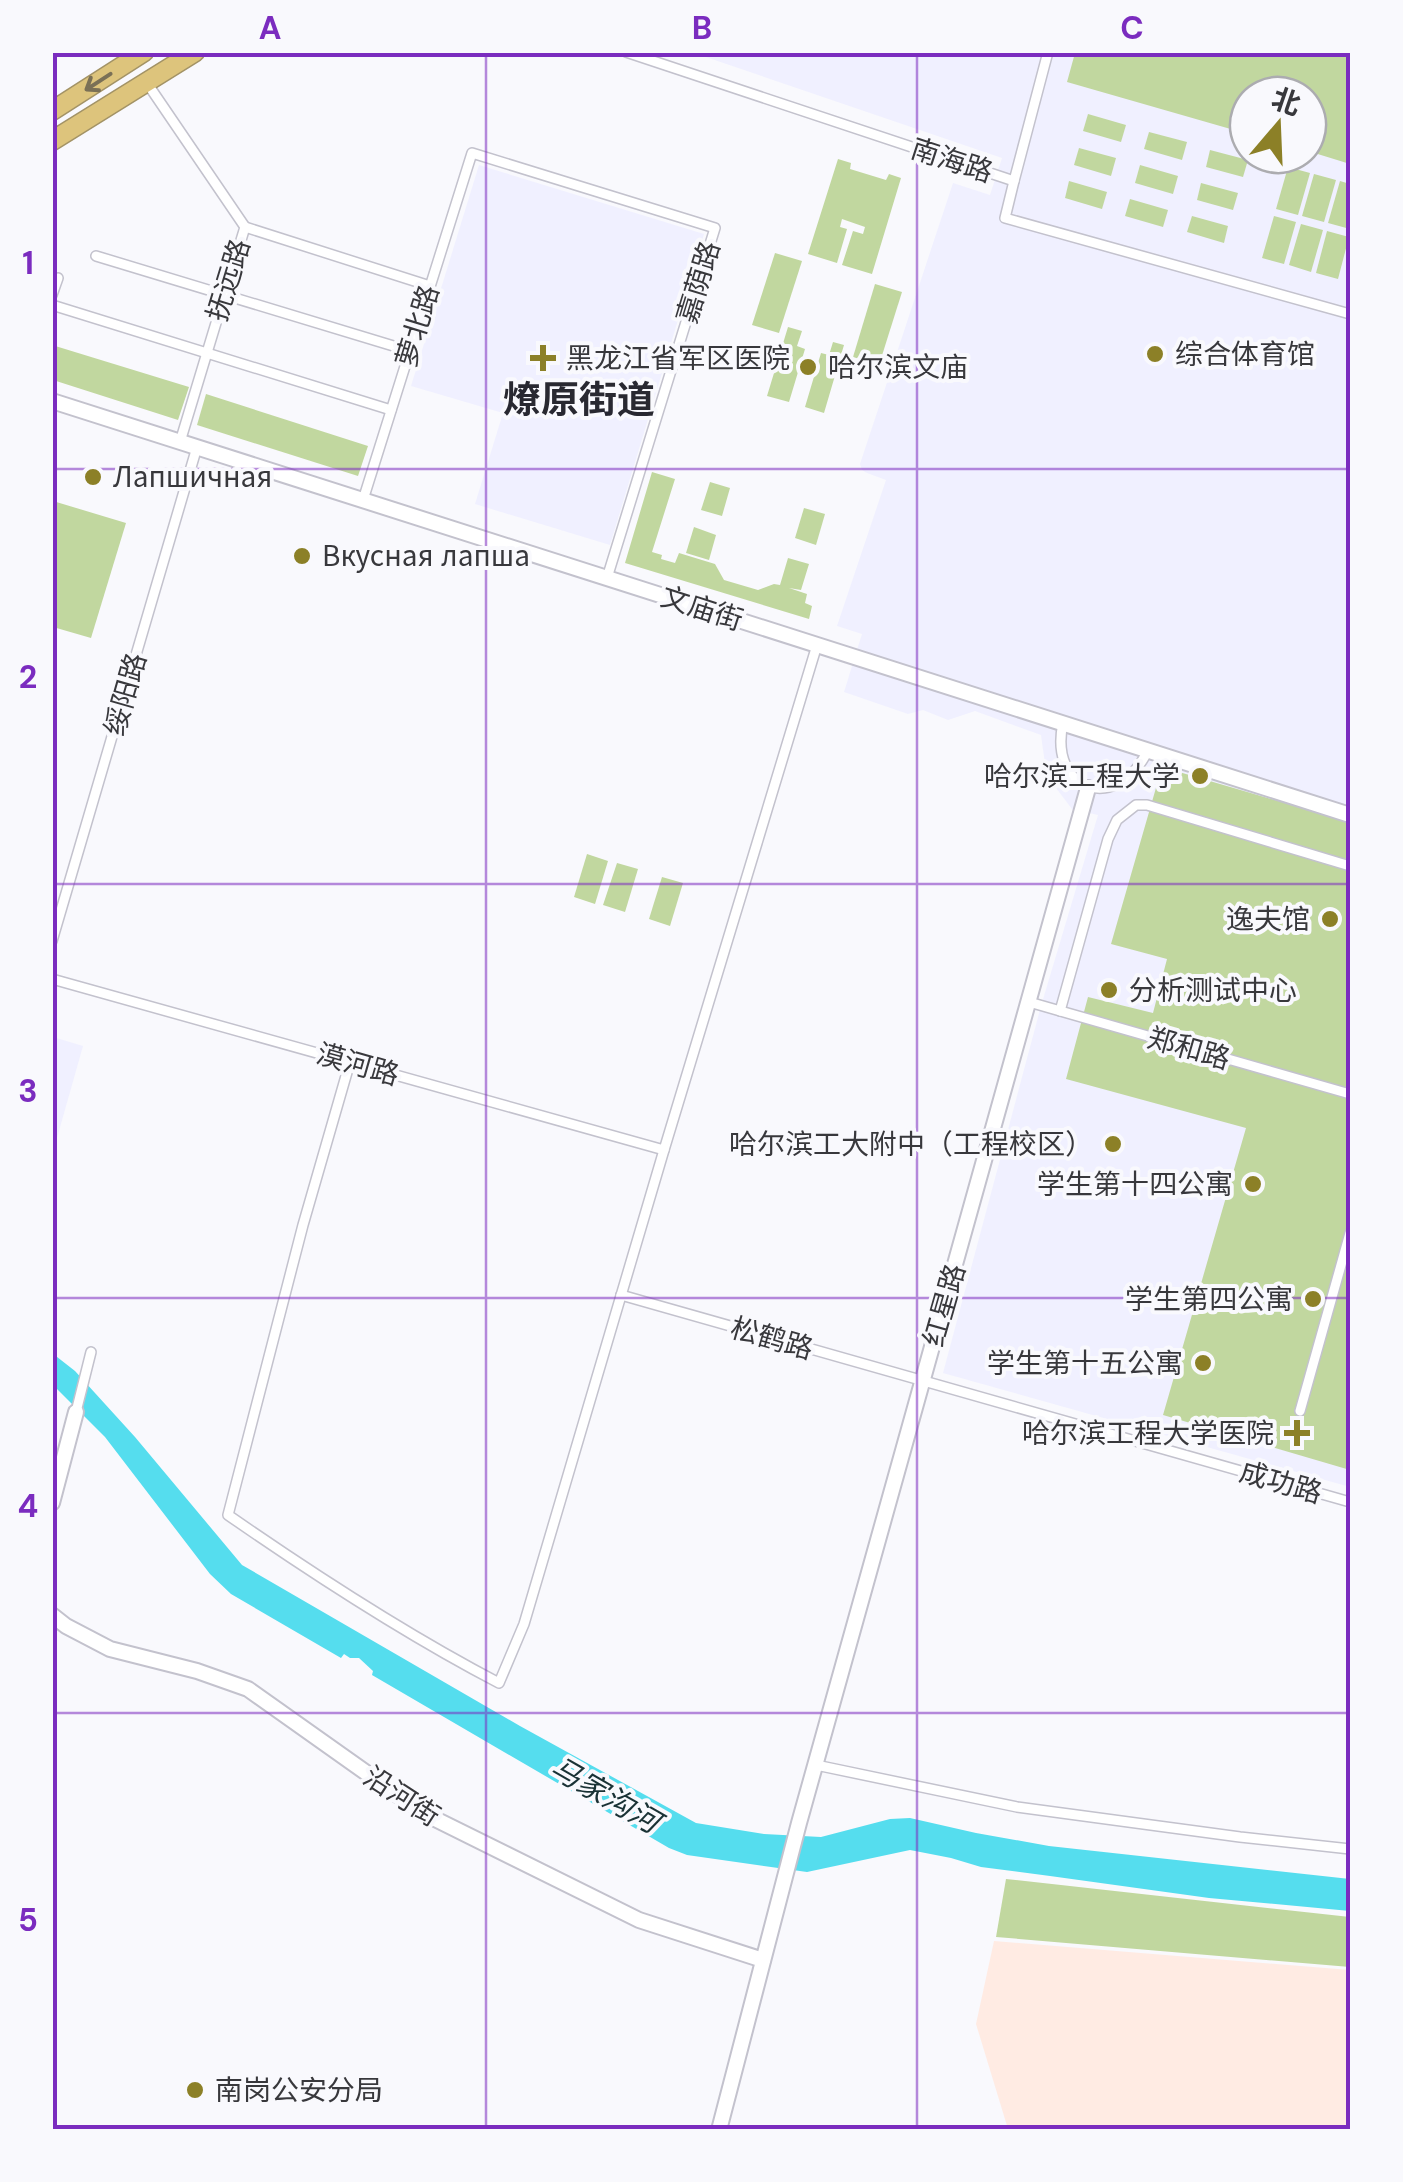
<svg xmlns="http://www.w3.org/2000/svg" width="1403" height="2182" font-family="'DM Sans','Noto Sans SC',sans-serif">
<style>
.commercial{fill:#ffebe3}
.built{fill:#f0f0ff;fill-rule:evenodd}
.green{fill:#c1d79f}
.water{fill:#5de}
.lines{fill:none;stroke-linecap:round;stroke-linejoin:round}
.street-casing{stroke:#c3c2cd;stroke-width:12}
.secondary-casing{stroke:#c3c2cd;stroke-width:18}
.highway-casing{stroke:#a39366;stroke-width:21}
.street{stroke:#fff;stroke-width:9}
.secondary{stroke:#fff;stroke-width:14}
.highway{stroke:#ddc47c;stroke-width:18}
.oneway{stroke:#7a7056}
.grid{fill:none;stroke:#7b2cbf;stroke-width:2.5;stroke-opacity:0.55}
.poi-dot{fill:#8c8027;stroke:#f9f9fd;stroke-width:4}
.labels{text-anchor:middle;stroke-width:8;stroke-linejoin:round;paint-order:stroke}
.street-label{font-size:28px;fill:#38383c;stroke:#f9f9fd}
.poi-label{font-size:28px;fill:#38383c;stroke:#f9f9fd;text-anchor:start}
.water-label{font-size:30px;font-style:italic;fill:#1a3235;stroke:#f9f9fd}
.district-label{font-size:38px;font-weight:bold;fill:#292931;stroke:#f9f9fd}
.neatline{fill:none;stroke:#7b2cbf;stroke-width:4}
.grid-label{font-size:32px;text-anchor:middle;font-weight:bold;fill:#7b2cbf}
</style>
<rect width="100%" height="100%" fill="#f9f9fd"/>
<path class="commercial" d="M994,1941L1350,1970V2129H1008L976,2024Z"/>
<g class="built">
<path d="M694,53H1350V1487L943,1373L1041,1006L1098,815L1072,809L1056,788L1045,764L1041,735L975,711L948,720L923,710L908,714L844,692L862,634L837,626L886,480L867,473L862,470L860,464L953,183L990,195L1002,158ZM1248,95H1308V155H1248Z"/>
<path d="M479,165L704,234L610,545L475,504L503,413L411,386Z"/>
<path d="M53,1037L83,1046L53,1152L52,1037Z"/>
</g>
<g class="green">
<path d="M1075,53H1350V164L1308,151V95H1248V134L1067,82Z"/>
<path d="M1088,114L1126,125L1121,142L1083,131Z"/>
<path d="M1149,132L1187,142L1182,160L1144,149Z"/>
<path d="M1079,148L1116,158L1111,176L1074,165Z"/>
<path d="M1210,150L1248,160L1243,177L1206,167Z"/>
<path d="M838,159L851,163L850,169L886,180L889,174L901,178L872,274L842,265L853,231L863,234L865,227L842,219L840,227L847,229L837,263L808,254Z"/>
<path d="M1140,165L1178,176L1173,194L1135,183Z"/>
<path d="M1288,167L1310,173L1298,215L1276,209Z"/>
<path d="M1314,174L1336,180L1324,222L1302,216Z"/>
<path d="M1069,181L1107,192L1102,209L1065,198Z"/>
<path d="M1340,181L1350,184V229L1328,223Z"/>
<path d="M1201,183L1238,193L1233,210L1197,200Z"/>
<path d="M1130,199L1168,210L1163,227L1125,216Z"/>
<path d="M1192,216L1228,226L1224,243L1187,232Z"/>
<path d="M1274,216L1296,222L1284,264L1262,258Z"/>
<path d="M1301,224L1323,230L1311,272L1289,265Z"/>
<path d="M1327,231L1349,237L1338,279L1316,273Z"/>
<path d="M775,253L802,261L779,333L752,325Z"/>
<path d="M875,284L902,292L879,365L853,357Z"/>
<path d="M788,327L802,331L797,346L805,349L789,402L767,396Z"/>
<path d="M833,342L844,345L824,413L805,407L821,353L829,355Z"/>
<path d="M52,345L189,387L178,420L53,380Z"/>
<path d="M206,394L368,446L358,476L197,425Z"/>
<path d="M652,472L675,479L652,552L662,555L661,559L675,563L679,553L715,564L724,580L758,590L774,584L780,585L788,558L809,564L801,590L789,588L807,594L805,603L812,606L809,619L625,563Z"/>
<path d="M710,482L730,488L722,516L701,510Z"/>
<path d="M53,501L126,523L91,638L53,627Z"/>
<path d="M804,508L825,514L816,545L795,538Z"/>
<path d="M694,527L716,535L709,560L686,553Z"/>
<path d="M1162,767L1350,822V1470L1163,1415L1246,1128L1066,1079L1088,997L1153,1013L1167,959L1111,944Z"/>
<path d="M587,854L608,861L595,904L574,897Z"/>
<path d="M617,863L638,869L625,912L603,905Z"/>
<path d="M662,877L683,883L670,926L649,919Z"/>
<path d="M1006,1879L1350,1917V1967L996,1937Z"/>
</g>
<path class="water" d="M52,1353L75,1371L135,1437L242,1565L520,1726L696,1823L764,1834L821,1837L890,1819L910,1818L976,1833L1049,1846L1350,1879V1911L1209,1898L1050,1876L981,1867L951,1858L910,1850L807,1872L687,1855L669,1848L372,1675L373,1671L359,1658H350L344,1654L341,1658L231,1594L210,1574L105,1437L53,1385Z"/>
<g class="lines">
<defs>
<g id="street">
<path d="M626,52L1014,181L1005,218L1350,314"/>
<path d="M147,83L245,227L180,442"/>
<path d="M1014,181L1048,52"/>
<path d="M245,227L430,286"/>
<path d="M96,256L410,351"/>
<path d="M52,295L58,278"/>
<path d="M52,305L391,410"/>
<path d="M363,500L472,153L715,228L607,578"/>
<path d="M1063,723C1048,792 1118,814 1148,750"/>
<path d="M52,941L197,447"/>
<path d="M52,979L664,1150"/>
<path d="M1029,1002L1350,1094"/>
<path d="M1060,1011L1108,839L1117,820L1136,805H1147L1350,866"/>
<path d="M350,1062L303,1225L228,1515C316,1576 405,1634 499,1683L524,1624L664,1150L817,645"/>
<path d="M621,1295L1350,1502"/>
<path d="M1300,1411L1350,1233"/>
<path d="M76,1412L91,1352"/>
<path d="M816,1765L1017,1807L1240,1837L1350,1849"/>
</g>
<g id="secondary">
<path d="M52,401L1350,815"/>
<path d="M52,1503L76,1412"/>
<path d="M52,1615L66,1626L110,1649L197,1671L248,1689L423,1813L639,1920L763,1960"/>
<path d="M719,2130L799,1823L1088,788"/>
</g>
<g id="highway">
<path d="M52,111L144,52"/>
<path d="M52,141L195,52"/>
</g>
</defs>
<use href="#street" class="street-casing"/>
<use href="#secondary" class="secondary-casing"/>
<use href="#highway" class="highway-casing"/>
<use href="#street" class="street"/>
<use href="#secondary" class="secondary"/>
<use href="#highway" class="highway"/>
</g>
<defs><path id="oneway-shaft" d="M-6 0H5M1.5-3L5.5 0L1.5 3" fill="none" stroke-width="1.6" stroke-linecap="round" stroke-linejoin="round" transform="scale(2.5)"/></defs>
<use class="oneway" href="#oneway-shaft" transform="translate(98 82) rotate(147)"/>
<path class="grid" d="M486,52V2130M917,52V2130M52,469H1350M52,884H1350M52,1298H1350M52,1713H1350"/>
<g class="poi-dot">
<circle cx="1155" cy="354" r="10"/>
<path d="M538 343h10v10h10v10h-10v10h-10v-10h-10v-10h10z"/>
<circle cx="808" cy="367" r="10"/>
<circle cx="93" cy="477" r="10"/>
<circle cx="302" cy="556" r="10"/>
<circle cx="1200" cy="776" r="10"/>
<circle cx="1330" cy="919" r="10"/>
<circle cx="1109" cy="990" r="10"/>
<circle cx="1113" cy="1144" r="10"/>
<circle cx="1253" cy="1184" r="10"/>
<circle cx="1313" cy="1299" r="10"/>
<circle cx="1203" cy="1363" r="10"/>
<path d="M1292 1418h10v10h10v10h-10v10h-10v-10h-10v-10h10z"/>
<circle cx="195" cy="2090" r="10"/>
</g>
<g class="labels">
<g class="street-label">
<text transform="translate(952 160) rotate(18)" y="10">南海路</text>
<text transform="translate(228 280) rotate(-73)" y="10">抚远路</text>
<text transform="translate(698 282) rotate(-73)" y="10">嘉荫路</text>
<text transform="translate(417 326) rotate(-73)" y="10">萝北路</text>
<text transform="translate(702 608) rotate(18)" y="10">文庙街</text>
<text transform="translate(125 694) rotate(-74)" y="10">绥阳路</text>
<text transform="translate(1189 1048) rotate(16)" y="10">郑和路</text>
<text transform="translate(358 1064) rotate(16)" y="10">漠河路</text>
<text transform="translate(944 1305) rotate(-74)" y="10">红星路</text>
<text transform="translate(772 1338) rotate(16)" y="10">松鹤路</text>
<text transform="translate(1281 1482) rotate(16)" y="10">成功路</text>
<text transform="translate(402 1796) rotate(33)" y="10">沿河街</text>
</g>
<g class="poi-label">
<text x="1175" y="364">综合体育馆</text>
<text x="566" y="368">黑龙江省军区医院</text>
<text x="828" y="377">哈尔滨文庙</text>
<text x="113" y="487">Лапшичная</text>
<text x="322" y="566">Вкусная лапша</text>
<text x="1180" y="786" text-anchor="end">哈尔滨工程大学</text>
<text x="1310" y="929" text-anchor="end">逸夫馆</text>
<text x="1129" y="1000">分析测试中心</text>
<text x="1093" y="1154" text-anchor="end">哈尔滨工大附中（工程校区）</text>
<text x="1233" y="1194" text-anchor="end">学生第十四公寓</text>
<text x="1293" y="1309" text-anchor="end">学生第四公寓</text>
<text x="1183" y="1373" text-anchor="end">学生第十五公寓</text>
<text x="1274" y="1443" text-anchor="end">哈尔滨工程大学医院</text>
<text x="215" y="2100">南岗公安分局</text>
</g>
<g class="water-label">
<text transform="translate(605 1795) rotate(30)" y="10">马家沟河</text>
</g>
<g class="district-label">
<text x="579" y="413">燎原街道</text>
</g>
</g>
<rect width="1403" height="2182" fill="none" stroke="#f9f9fd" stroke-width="110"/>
<g transform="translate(1278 125) rotate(19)"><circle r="48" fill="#f9f9fd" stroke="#acacb0" stroke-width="2.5"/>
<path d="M0-8L18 38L0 25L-18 38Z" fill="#8c8027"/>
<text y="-15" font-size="28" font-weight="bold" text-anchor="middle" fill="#38383c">北</text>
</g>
<rect x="55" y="55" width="1293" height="2072" class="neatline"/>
<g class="grid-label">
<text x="270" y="39">A</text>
<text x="702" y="39">B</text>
<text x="1132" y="39">C</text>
<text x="28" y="274">1</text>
<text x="28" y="688">2</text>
<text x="28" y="1102">3</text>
<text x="28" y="1517">4</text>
<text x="28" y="1931">5</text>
</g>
</svg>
